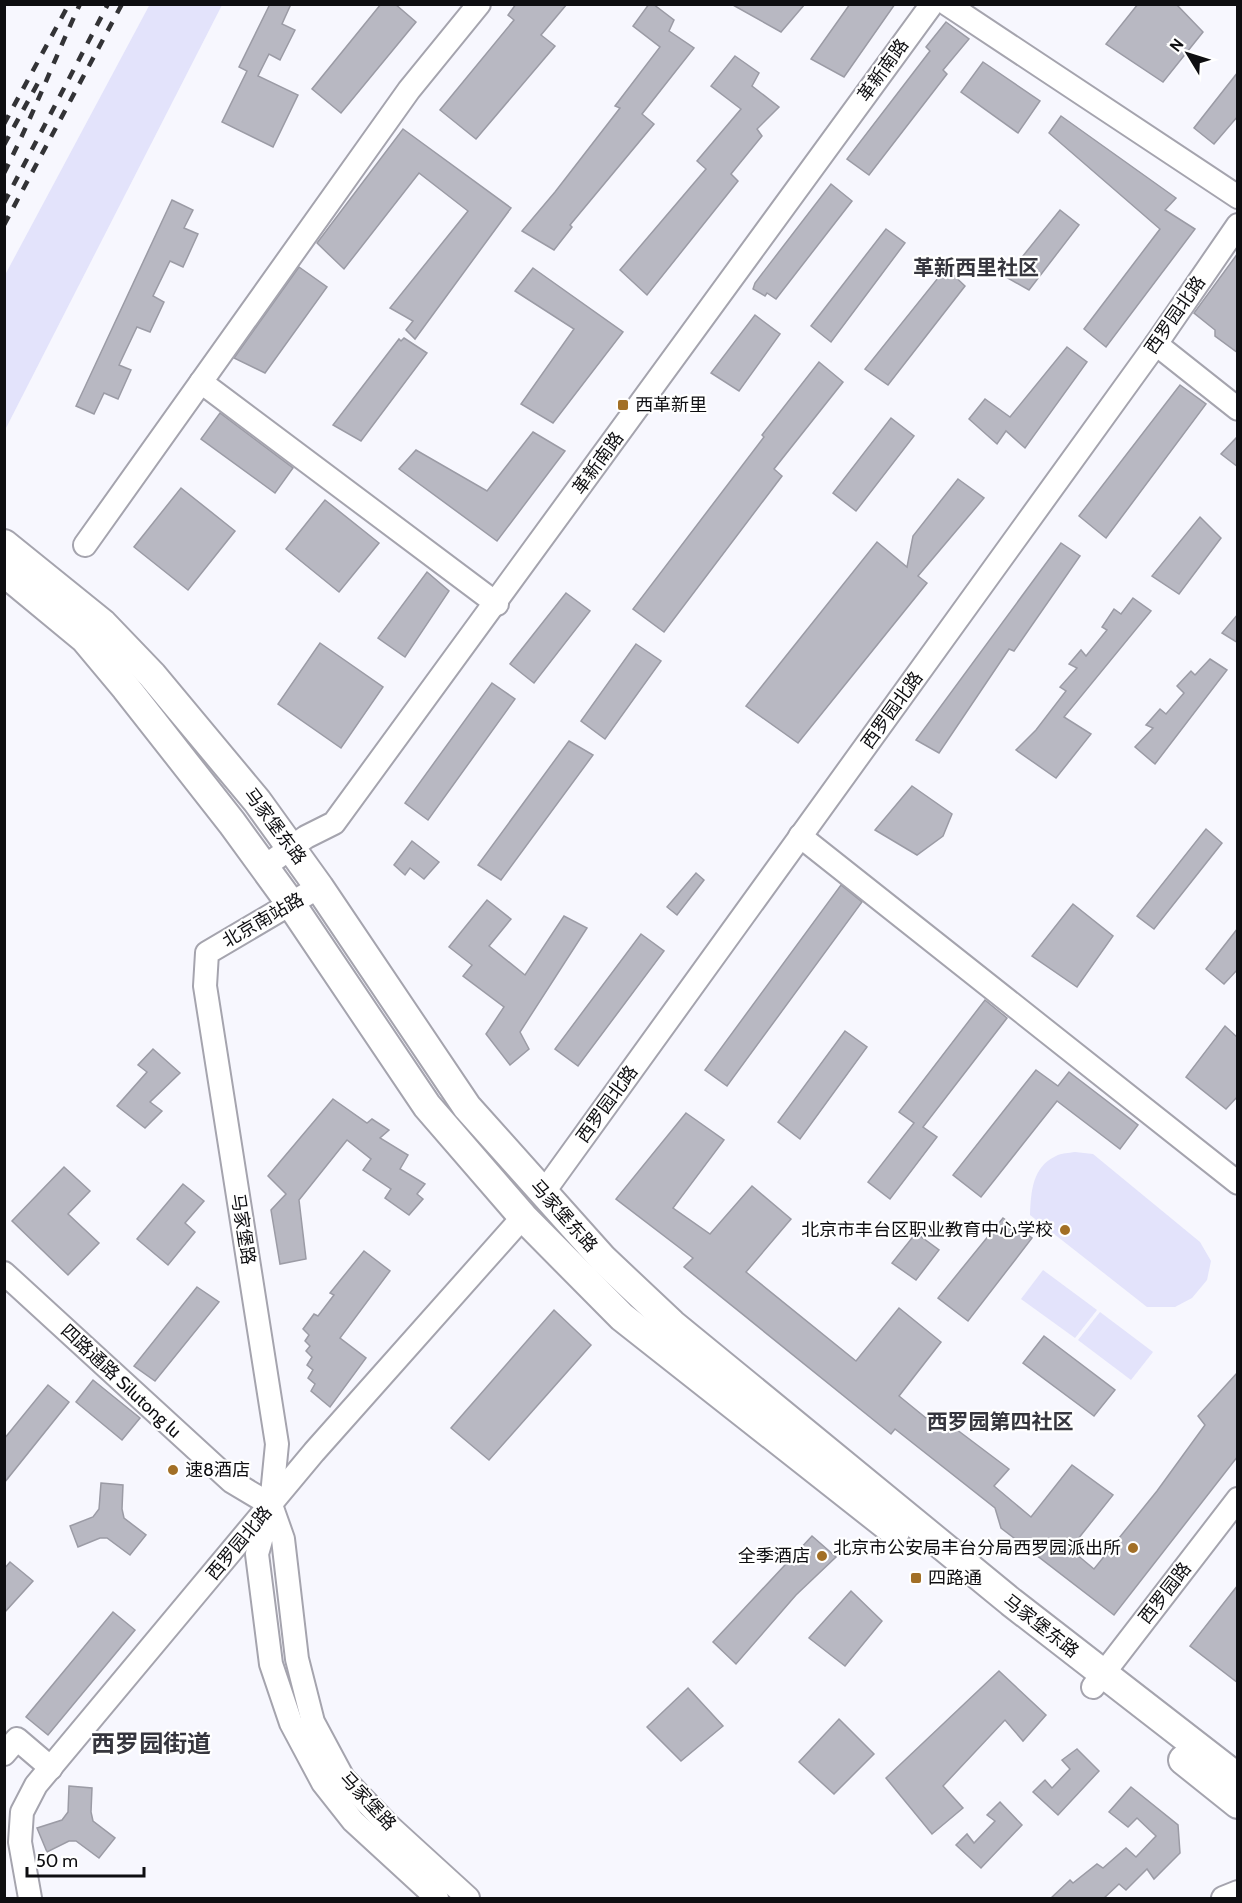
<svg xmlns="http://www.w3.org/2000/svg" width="1242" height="1903" font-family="Cabin,'Noto Sans SC',sans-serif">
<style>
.green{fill:#e3e3fb}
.building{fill:#b8b8c2;stroke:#9b9ba5;stroke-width:1.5}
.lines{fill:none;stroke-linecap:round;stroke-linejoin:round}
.minor-casing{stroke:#a5a4ae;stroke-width:26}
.major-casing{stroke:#a5a4ae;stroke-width:32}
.minor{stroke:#fff;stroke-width:22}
.major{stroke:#fff;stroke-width:28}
.rail{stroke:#333336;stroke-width:4.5;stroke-dasharray:10 10;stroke-linecap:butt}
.poi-dot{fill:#a26f26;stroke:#fff;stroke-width:2}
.labels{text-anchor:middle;stroke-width:4.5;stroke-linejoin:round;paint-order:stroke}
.street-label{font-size:18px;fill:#0e0e11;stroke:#fff}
.poi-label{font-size:18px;fill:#0e0e11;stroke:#fff;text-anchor:start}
.quarter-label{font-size:21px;font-weight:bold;fill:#36363e;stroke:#fff}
.district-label{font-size:24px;font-weight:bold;fill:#36363e;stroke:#fff}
</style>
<rect width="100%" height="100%" fill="#f7f7fe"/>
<g class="green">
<path d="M150,4L222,5L5,430V275Z"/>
<path d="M1075,1152L1093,1154L1200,1242L1211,1261L1207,1280L1192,1298L1175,1307H1147L1030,1215C1031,1192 1032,1167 1056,1156C1061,1153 1069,1153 1075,1152Z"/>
<path d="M1043,1270L1097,1310L1075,1338L1021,1299Z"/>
<path d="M1100,1312L1153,1352L1131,1380L1078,1340Z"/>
</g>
<g class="building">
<path d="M270,4H291L282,24L295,30L280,60L269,54L258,76L298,95L273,147L222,122L247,71L239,67Z"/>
<path d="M381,4H395L416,22L341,113L312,89Z"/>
<path d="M516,4H567L541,35L555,46L476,139L440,110L514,20L508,15Z"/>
<path d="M649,4H653L674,20L669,31L694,48L642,114L654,124L570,225L572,227L554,250L522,231L555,192L620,108L615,106L660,47L633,26Z"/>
<path d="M731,4H805L781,32Z"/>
<path d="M850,4H895L844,77L811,59Z"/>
<path d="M1138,4H1176L1203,32L1163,82L1106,44Z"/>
<path d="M946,22L969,39L943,70L947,74L869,175L847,159L930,51L926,47Z"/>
<path d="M735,56L759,73L752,86L779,107L757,129L762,136L731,174L738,181L647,295L620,270L706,169L697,161L741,109L711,86Z"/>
<path d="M983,62L1040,101L1018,133L961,92Z"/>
<path d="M1238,72V116L1214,144L1194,128Z"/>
<path d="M1061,116L1176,198L1165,210L1195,229L1106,347L1084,329L1160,229L1049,133Z"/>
<path d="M403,129L511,208L415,339L406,330L413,321L390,308L468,211L419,173L344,269L317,243Z"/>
<path d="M831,184L852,201L776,299L767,293L765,296L753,289L755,283Z"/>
<path d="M172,200L193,210L184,228L198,234L183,267L170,261L153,296L164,302L150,332L137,327L119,365L131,370L118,399L104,393L94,414L76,406Z"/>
<path d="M1060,210L1079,225L1029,290L1006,277Z"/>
<path d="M886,229L905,243L831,342L811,326Z"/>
<path d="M1238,253V353L1215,336V330L1194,313Z"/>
<path d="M299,267L327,287L265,373L234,358Z"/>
<path d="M533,268L623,332L553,423L521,404L574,329L515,291Z"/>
<path d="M946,268L965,286L888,385L865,369Z"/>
<path d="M755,315L780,334L739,391L711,373Z"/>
<path d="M404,338L427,353L361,441L333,425L399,339L401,341Z"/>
<path d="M1067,347L1087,362L1025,448L1006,431L997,444L969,419L985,399L1010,417Z"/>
<path d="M819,362L843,382L774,469L782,476L664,632L633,609L764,437L762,435Z"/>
<path d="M1180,385L1206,404L1106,538L1079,516Z"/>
<path d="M220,413L293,468L275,493L201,439Z"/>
<path d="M891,418L914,436L856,511L833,493Z"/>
<path d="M533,432L565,451L497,541L399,469L416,450L487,491Z"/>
<path d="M1238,436V467L1221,454Z"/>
<path d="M958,479L984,498L918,576L927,583L798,743L746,706L877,542L907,567L913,536Z"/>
<path d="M181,488L235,531L188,590L134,547Z"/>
<path d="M325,500L379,543L339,592L286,549Z"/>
<path d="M1200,517L1221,538L1179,594L1152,576Z"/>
<path d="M1061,543L1080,556L1014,651L1009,649L939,753L916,740Z"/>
<path d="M427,572L449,591L405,657L378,638Z"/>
<path d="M566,593L590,611L534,683L510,664Z"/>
<path d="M1133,598L1151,611L1064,717L1091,734L1056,778L1016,750L1036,730L1066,691L1060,687L1077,668L1069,664L1081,650L1086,656L1107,630L1102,627L1114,609L1121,614Z"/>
<path d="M1238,614V643L1222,633Z"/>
<path d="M320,643L383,687L341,748L278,704Z"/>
<path d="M636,644L661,661L605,739L581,721Z"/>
<path d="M1210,659L1227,670L1155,764L1135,747L1153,728L1146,725L1160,709L1166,714L1184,693L1177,686L1191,671L1195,675Z"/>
<path d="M492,683L515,699L428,820L405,803Z"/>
<path d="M569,741L593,755L501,880L478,865Z"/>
<path d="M912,786L952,814L943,836L917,855L875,830Z"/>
<path d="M1206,829L1222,843L1154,929L1137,916Z"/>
<path d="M412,841L439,862L424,879L410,868L405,875L394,865Z"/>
<path d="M696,873L704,880L677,915L667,907Z"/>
<path d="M841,885L862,902L727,1086L705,1070Z"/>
<path d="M487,900L511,919L489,946L525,975L564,916L587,928L520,1032L529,1049L510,1065L486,1034L504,1007L463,976L472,965L449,947Z"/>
<path d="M1073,904L1113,936L1077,987L1032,956Z"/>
<path d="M1238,928V969L1224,984L1206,969Z"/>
<path d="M641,934L664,951L578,1066L555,1049Z"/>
<path d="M985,1000L1007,1018L923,1127L937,1137L890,1199L868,1182L914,1123L899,1112Z"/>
<path d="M1225,1026L1238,1038V1096L1226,1109L1186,1077Z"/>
<path d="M845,1031L867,1047L800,1139L778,1122Z"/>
<path d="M153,1049L180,1073L150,1102L162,1111L145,1128L117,1106L147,1072L138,1065Z"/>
<path d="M1036,1070L1058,1086L1069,1072L1138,1125L1120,1149L1057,1101L981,1197L953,1175Z"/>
<path d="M333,1099L367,1123L372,1119L389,1130L380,1138L408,1155L400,1169L425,1184L417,1194L423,1199L409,1215L385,1198L391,1189L363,1170L371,1159L347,1140L299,1200L306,1259L280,1264L271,1210L286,1194L268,1176Z"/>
<path d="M686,1113L724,1140L673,1208L710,1234L752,1186L791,1219L746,1272L856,1361L899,1308L941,1342L899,1396L926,1418L932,1411L1009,1469L994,1486L1031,1517L1072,1465L1113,1495L1070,1549L1094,1569L1157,1491L1205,1425L1198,1416L1238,1372V1456L1114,1615L1001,1528L995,1508L895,1429L891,1434L684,1267L693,1258L616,1199Z"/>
<path d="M64,1167L90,1191L68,1214L99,1243L68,1275L12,1221Z"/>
<path d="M183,1184L204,1201L185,1223L195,1232L168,1265L137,1239Z"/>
<path d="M1003,1218L1032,1238L968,1321L938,1298Z"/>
<path d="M916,1233L939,1250L916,1280L892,1263Z"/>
<path d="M364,1251L390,1271L340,1338L366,1358L330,1407L311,1391L315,1384L308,1378L313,1370L307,1365L312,1357L306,1351L310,1346L305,1341L309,1335L303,1329L314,1314L318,1316L334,1295L330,1293Z"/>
<path d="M197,1287L219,1302L155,1381L134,1366Z"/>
<path d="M554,1310L591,1345L489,1460L451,1428Z"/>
<path d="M1044,1336L1115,1390L1094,1416L1023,1363Z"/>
<path d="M93,1380L140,1418L122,1440L76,1402Z"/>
<path d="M48,1385L69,1402L4,1483V1439Z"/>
<path d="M101,1483L123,1485L122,1509L124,1518L146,1535L130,1555L107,1538H100L78,1547L70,1526L93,1517L99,1509Z"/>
<path d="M812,1536L836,1557L796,1595L736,1664L713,1642Z"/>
<path d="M10,1562L33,1581L4,1613V1569Z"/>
<path d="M1238,1585V1683L1190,1646Z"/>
<path d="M851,1591L882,1621L845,1666L809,1638Z"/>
<path d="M113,1612L135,1630L48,1735L26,1717Z"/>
<path d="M999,1671L1046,1715L1023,1741L1005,1720L943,1786L963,1808L932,1834L886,1778Z"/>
<path d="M688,1688L723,1726L681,1761L647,1727Z"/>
<path d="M839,1719L874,1754L834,1794L799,1762Z"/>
<path d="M1077,1749L1099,1771L1058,1815L1033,1792L1045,1780L1052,1788L1070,1769L1062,1760Z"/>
<path d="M69,1786L92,1788L91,1812L93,1821L115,1838L99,1858L76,1841H69L47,1852L37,1828L62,1820L68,1812Z"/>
<path d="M1131,1787L1178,1825L1180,1853L1154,1879L1147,1869L1126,1890L1119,1884L1103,1899H1050L1070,1880L1073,1883L1097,1864L1103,1868L1126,1848L1136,1857L1156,1836L1137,1818L1128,1827L1109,1812Z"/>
<path d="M1000,1802L1022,1825L981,1868L956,1845L967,1834L974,1843L995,1821L987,1815Z"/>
</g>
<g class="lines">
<defs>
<g id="minor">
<path d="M947,4L1238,197"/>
<path d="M1156,344L1238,409"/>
<path d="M201,382L497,604"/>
<path d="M85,545L409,90L479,4"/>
<path d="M800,836L1238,1183"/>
<path d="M264,867L306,837L334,823C535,552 732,277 932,4"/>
<path d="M319,887L207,953L205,986L277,1444L271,1505L257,1554L271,1664L291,1723L323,1783L353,1821L437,1898"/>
<path d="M543,1193L1156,344L1238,225"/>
<path d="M4,1273L231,1481L271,1505"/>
<path d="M271,1505L283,1539L297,1659L313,1722L343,1778L388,1825L468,1898"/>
<path d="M1093,1687L1238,1499"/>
<path d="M4,1754L17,1739L51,1768"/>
<path d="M30,1898L20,1842L22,1812L36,1785L314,1452L523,1217"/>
<path d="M1223,1898L1238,1892"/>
</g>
<g id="major">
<path d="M4,544L103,624L152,675L257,801L319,887L467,1107L603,1259L672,1324L1011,1602L1238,1778"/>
<path d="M4,572L85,639L126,688L232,823L291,904L427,1106L523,1217L622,1317L895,1532"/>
<path d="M1183,1760L1238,1804"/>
</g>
</defs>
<use href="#minor" class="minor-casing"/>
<use href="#major" class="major-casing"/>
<use href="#minor" class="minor"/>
<use href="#major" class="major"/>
<g class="rail">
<path d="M4,124L69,4"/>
<path d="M4,145L39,81"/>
<path d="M4,173C32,118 54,60 80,4"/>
<path d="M4,203L108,4"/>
<path d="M4,225L122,4"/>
</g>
</g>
<g class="poi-dot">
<rect x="617" y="399" width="12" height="12" rx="3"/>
<circle cx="1065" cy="1230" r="6"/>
<circle cx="173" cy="1470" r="6"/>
<circle cx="1133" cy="1548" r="6"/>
<circle cx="822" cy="1556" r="6"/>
<rect x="910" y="1572" width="12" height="12" rx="3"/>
</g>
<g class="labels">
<g class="street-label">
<text transform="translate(883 70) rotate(-54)" y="6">革新南路</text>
<text transform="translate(1175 315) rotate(-55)" y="6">西罗园北路</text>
<text transform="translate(598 463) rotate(-54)" y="6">革新南路</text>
<text transform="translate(892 710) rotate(-54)" y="6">西罗园北路</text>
<text transform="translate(275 826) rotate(53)" y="6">马家堡东路</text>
<text transform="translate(263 920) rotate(-30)" y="6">北京南站路</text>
<text transform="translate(607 1104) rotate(-54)" y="6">西罗园北路</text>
<text transform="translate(564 1216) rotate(48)" y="6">马家堡东路</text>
<text transform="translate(243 1229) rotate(81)" y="6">马家堡路</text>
<text transform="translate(121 1381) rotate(43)" y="6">四路通路 Silutong lu</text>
<text transform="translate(239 1543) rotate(-50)" y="6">西罗园北路</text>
<text transform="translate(1165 1593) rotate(-52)" y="6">西罗园路</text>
<text transform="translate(1041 1626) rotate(38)" y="6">马家堡东路</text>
<text transform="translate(368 1801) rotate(47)" y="6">马家堡路</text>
</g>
<g class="poi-label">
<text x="635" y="411">西革新里</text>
<text x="1053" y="1236" text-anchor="end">北京市丰台区职业教育中心学校</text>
<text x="185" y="1476">速8酒店</text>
<text x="1121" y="1554" text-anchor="end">北京市公安局丰台分局西罗园派出所</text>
<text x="810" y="1562" text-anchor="end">全季酒店</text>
<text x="928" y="1584">四路通</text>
</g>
<g class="quarter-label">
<text x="976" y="275">革新西里社区</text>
<text x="1000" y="1429">西罗园第四社区</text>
</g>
<g class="district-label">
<text x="151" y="1752">西罗园街道</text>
</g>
</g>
<rect width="1242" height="1903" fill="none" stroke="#0e0e11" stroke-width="12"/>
<g transform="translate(1188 54) rotate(308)" stroke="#ffffff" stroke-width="4.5" paint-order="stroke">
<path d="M0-4.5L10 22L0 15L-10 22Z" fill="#0e0e11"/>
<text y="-9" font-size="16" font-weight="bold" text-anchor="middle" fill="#0e0e11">N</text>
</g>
<path d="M27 1867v9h117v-9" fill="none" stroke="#0e0e11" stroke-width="3"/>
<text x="36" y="1867" font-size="18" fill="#0e0e11" stroke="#ffffff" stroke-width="4.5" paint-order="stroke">50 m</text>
</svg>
